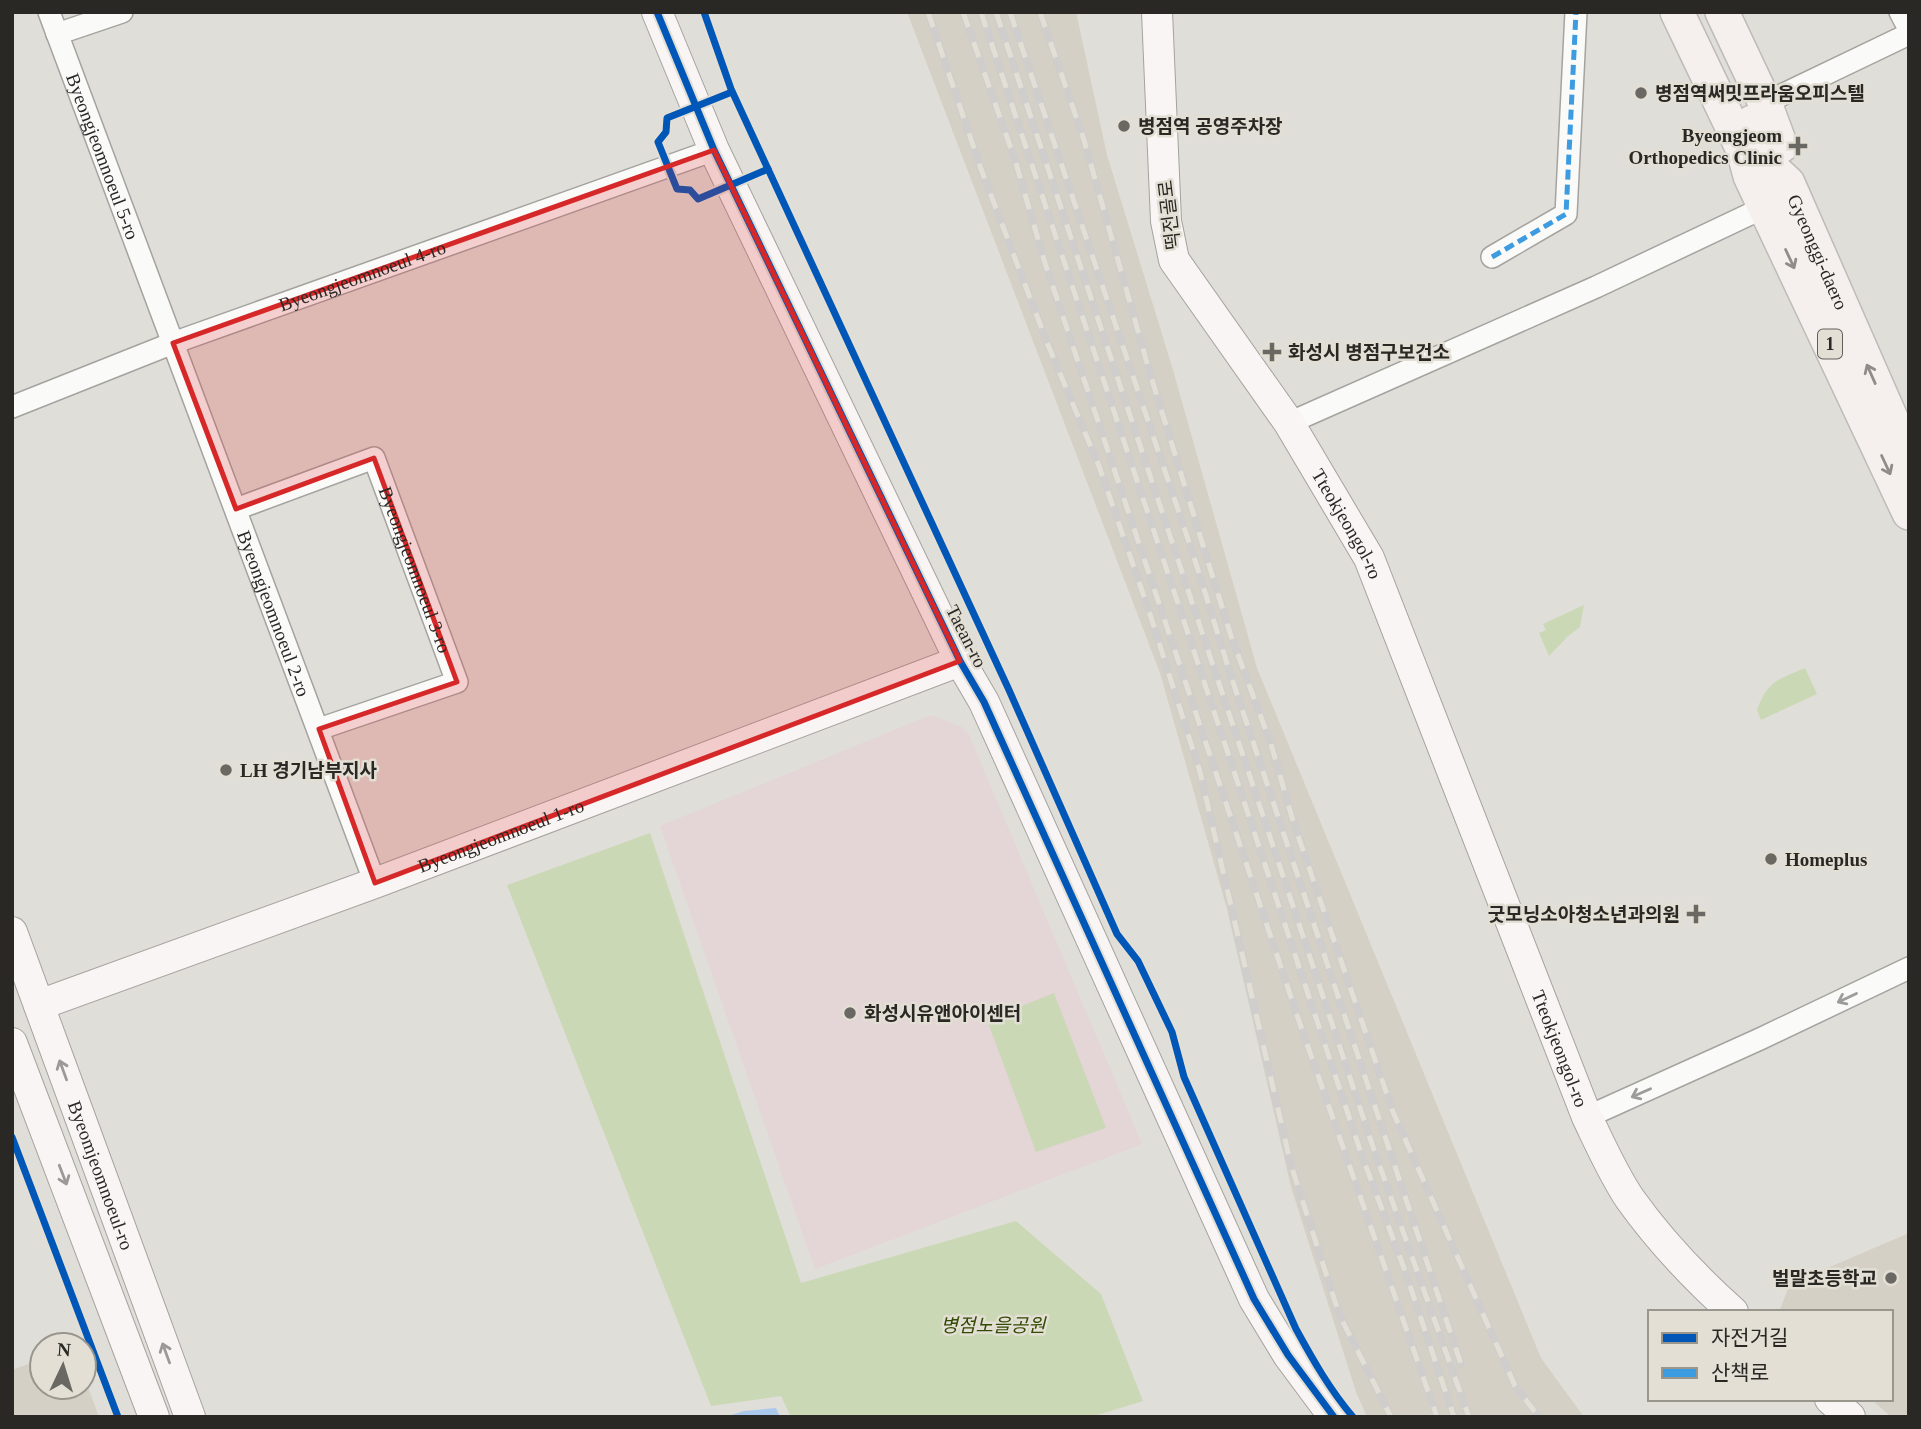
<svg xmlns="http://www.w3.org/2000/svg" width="1921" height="1429" font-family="'Times New Roman','Noto Sans KR',serif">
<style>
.commercial{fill:#e4d5d6}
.built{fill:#d5d0c5}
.green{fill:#cbd8b6}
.water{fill:#abc8ed}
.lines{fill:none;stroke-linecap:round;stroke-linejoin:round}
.street-casing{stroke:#a5a39f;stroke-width:24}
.secondary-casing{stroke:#a5a39f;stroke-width:32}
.primary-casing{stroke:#bdbcb9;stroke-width:36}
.street{stroke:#fafaf9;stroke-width:21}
.secondary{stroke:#f8f5f4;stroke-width:30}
.primary{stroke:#f5f0ee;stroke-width:33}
.rail-casing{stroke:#cfcecc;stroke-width:8}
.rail{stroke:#e3dfd5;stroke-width:5;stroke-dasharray:16;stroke-linecap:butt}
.quiet{stroke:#3d9ce0;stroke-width:5;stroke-dasharray:10 5;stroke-linecap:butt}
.cycleway-casing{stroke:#e3dfd5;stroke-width:11}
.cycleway{stroke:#0057b8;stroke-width:7}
.oneway{stroke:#908c89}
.oneway2{stroke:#9c9c99}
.oneway3{stroke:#9b9996}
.marked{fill:#d62828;fill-opacity:0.2;stroke:#d62828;stroke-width:5;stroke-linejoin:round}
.poi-dot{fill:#6a6863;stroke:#e3dfd5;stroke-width:2.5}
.labels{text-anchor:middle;stroke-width:5;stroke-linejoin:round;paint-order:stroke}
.shield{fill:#e3dfd5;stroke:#625f59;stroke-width:2}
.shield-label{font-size:18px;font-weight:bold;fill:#2a2824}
.poi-label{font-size:19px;font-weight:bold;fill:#2a2824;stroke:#e3dfd5;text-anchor:start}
.street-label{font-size:19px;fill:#2a2824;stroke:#e3dfd5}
.park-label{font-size:19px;font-style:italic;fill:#324a01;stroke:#e3dfd5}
</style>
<rect width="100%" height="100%" fill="#e0ded8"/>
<path class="commercial" d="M931,715L962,727L968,733L1142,1144L815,1269L660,826Z"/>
<g class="built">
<path d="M907,12H1076L1107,155L1173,370L1257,668L1541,1358L1584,1417H1367L1356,1392L1291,1187L1227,909L1160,673Z"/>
<path d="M1909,1233V1417H1891L1871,1399H1891V1312H1779L1790,1284Z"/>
<path d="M42,1359V1387H84V1376L99,1417H12V1370Z"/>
</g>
<g class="green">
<path d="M1584,605L1580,627L1568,636L1549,656L1539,633L1546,630L1543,624Z"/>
<path d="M1805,668L1817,694L1761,720L1757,710C1768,680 1778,680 1805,668Z"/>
<path d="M650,833L801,1283L1016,1221L1101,1294L1143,1401L1091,1417H791L781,1396L711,1406L507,885Z"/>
<path d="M1054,993L1106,1128L1036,1152L987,1020Z"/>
</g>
<path class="water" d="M776,1408L780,1417H725L744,1411Z"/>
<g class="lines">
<defs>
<g id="street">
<path id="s1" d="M49,12L375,883"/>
<path d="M1900,12L1909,29"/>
<path d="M57,34L122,12"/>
<path d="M1765,103L1909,34"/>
<path d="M1492,257L1566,214L1576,12"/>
<path id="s2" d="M12,407L173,343L714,150"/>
<path d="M1289,423L1596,287L1765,207"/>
<path id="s3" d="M236,509L374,458L457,682L319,729"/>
<path d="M1587,1117L1760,1039L1909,968"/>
</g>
<g id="secondary">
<path d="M657,12L714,150L960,661L984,702L1254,1299L1288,1355L1334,1417"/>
<path id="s4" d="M1157,12L1166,221L1174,260L1289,423L1369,558L1587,1117C1600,1144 1613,1174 1630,1199C1660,1241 1694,1277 1733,1312"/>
<path id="s5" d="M12,932L190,1417"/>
<path id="s6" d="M39,1005L375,883L960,661"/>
<path d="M12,1043L154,1417"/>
<path d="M1830,1399L1850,1417"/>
</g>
<g id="primary">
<path d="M1677,12L1743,150L1750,176L1909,513"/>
<path d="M1722,12L1765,103L1781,146"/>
<path id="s7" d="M1752,122L1774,170L1788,183L1909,459"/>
</g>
</defs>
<use href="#street" class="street-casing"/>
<use href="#secondary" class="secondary-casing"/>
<use href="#primary" class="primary-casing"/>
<use href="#street" class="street"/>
<use href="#secondary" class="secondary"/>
<use href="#primary" class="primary"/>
<defs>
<g id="rail">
<path d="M928,12L981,169L1048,345L1099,466L1149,611L1200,772L1291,1165L1339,1314L1391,1417"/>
<path d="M963,12L1015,160L1045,263L1298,1018L1437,1417"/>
<path d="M981,12L1361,1153L1404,1268L1454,1417"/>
<path d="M996,12L1373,1147L1469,1417"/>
<path d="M1010,12L1193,554L1230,673L1461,1364"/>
<path d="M1040,12L1084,140L1149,370L1231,636L1271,744L1293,821L1393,1112L1515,1386L1539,1417"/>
</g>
</defs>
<use href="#rail" class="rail-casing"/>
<use href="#rail" class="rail"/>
<path class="quiet" d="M1492,257L1566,214L1576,12"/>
<defs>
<g id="cycleway">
<path d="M657,12L714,150L960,661L984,702L1254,1299L1288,1355L1334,1417"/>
<path d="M704,12L731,89L1009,690L1117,934L1138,961L1172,1032L1184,1077L1296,1329C1313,1360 1330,1390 1353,1417"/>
<path d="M732,92L667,118L666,132L658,142L677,189L690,190L698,199L768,169"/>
<path d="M12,1137L118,1417"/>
</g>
</defs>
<use href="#cycleway" class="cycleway-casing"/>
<use href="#cycleway" class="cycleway"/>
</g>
<defs><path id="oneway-shaft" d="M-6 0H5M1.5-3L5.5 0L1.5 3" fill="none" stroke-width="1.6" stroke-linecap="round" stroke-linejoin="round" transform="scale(1.75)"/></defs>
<g class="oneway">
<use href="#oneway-shaft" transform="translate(1790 259) rotate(65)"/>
<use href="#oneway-shaft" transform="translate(1871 374) rotate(-114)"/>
<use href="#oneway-shaft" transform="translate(1886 465) rotate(65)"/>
</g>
<g class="oneway2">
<use href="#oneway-shaft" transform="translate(1847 998) rotate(155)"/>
<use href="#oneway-shaft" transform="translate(1641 1093) rotate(156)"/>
</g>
<g class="oneway3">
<use href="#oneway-shaft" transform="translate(63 1070) rotate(-110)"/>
<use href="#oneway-shaft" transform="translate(63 1175) rotate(69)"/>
<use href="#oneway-shaft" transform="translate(166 1353) rotate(-110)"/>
</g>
<path class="marked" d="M714,150L960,661L375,883L319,729L457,682L374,458L236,509L173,343Z"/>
<g class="poi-dot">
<circle cx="1641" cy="93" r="7"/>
<circle cx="1124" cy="126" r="7"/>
<path d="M1794.5 135.5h7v7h7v7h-7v7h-7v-7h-7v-7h7z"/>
<path d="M1268.5 341.5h7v7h7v7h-7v7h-7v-7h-7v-7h7z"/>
<circle cx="226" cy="770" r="7"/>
<circle cx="1771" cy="859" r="7"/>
<path d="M1692.5 903.5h7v7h7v7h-7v7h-7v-7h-7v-7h7z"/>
<circle cx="850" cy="1013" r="7"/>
<circle cx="1891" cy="1278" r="7"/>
</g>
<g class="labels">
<rect class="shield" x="1818" y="329.5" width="24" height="29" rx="5"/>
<g class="shield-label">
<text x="1830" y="350">1</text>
</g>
<g class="poi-label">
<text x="1655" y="100">병점역써밋프라움오피스텔</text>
<text x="1138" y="133">병점역 공영주차장</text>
<text x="1782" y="142" text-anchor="end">Byeongjeom<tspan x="1782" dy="22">Orthopedics Clinic</tspan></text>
<text x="1288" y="359">화성시 병점구보건소</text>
<text x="240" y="777">LH 경기남부지사</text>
<text x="1785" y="866">Homeplus</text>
<text x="1680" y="921" text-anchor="end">굿모닝소아청소년과의원</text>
<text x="864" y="1020">화성시유앤아이센터</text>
<text x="1877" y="1285" text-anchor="end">벌말초등학교</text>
</g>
<g class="street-label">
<text dy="7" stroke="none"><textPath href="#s1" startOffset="154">Byeongjeomnoeul 5-ro</textPath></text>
<text transform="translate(1169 215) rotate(-97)" y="7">떡전골로</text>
<text dy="7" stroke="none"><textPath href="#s7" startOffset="147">Gyeonggi-daero</textPath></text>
<text dy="7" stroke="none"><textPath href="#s2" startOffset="374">Byeongjeomnoeul 4-ro</textPath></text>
<text dy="7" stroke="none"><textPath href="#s4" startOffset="565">Tteokjeongol-ro</textPath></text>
<text dy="7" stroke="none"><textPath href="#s3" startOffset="266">Byeongjeomnoeul 3-ro</textPath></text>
<text dy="7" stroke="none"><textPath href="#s1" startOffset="642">Byeongjeomnoeul 2-ro</textPath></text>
<text transform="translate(967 636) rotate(63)" y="7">Taean-ro</text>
<text dy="7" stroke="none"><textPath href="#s6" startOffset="492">Byeongjeomnoeul 1-ro</textPath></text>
<text dy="7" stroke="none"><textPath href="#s4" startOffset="1132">Tteokjeongol-ro</textPath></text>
<text dy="7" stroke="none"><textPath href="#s5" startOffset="259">Byeomjeomnoeul-ro</textPath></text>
</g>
<g class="park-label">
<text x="993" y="1332">병점노을공원</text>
</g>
</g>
<rect width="1921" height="1429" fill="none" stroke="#2a2824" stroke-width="28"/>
<rect x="1648" y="1310" width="245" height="91" fill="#e3dfd5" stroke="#99968e" stroke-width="2"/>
<rect x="1662" y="1333" width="35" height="10" fill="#0057b8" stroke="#99968e" stroke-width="2"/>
<text x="1711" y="1345" font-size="21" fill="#2a2824">자전거길</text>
<rect x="1662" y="1368" width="35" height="10" fill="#3d9ce0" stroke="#99968e" stroke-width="2"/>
<text x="1711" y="1380" font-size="21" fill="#2a2824">산책로</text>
<g transform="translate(63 1366) rotate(4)"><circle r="33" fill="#e3dfd5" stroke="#99968e" stroke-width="2"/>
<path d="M0-5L12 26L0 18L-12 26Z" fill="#6a6863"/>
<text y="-10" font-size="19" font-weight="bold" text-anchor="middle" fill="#2a2824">N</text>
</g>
</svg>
